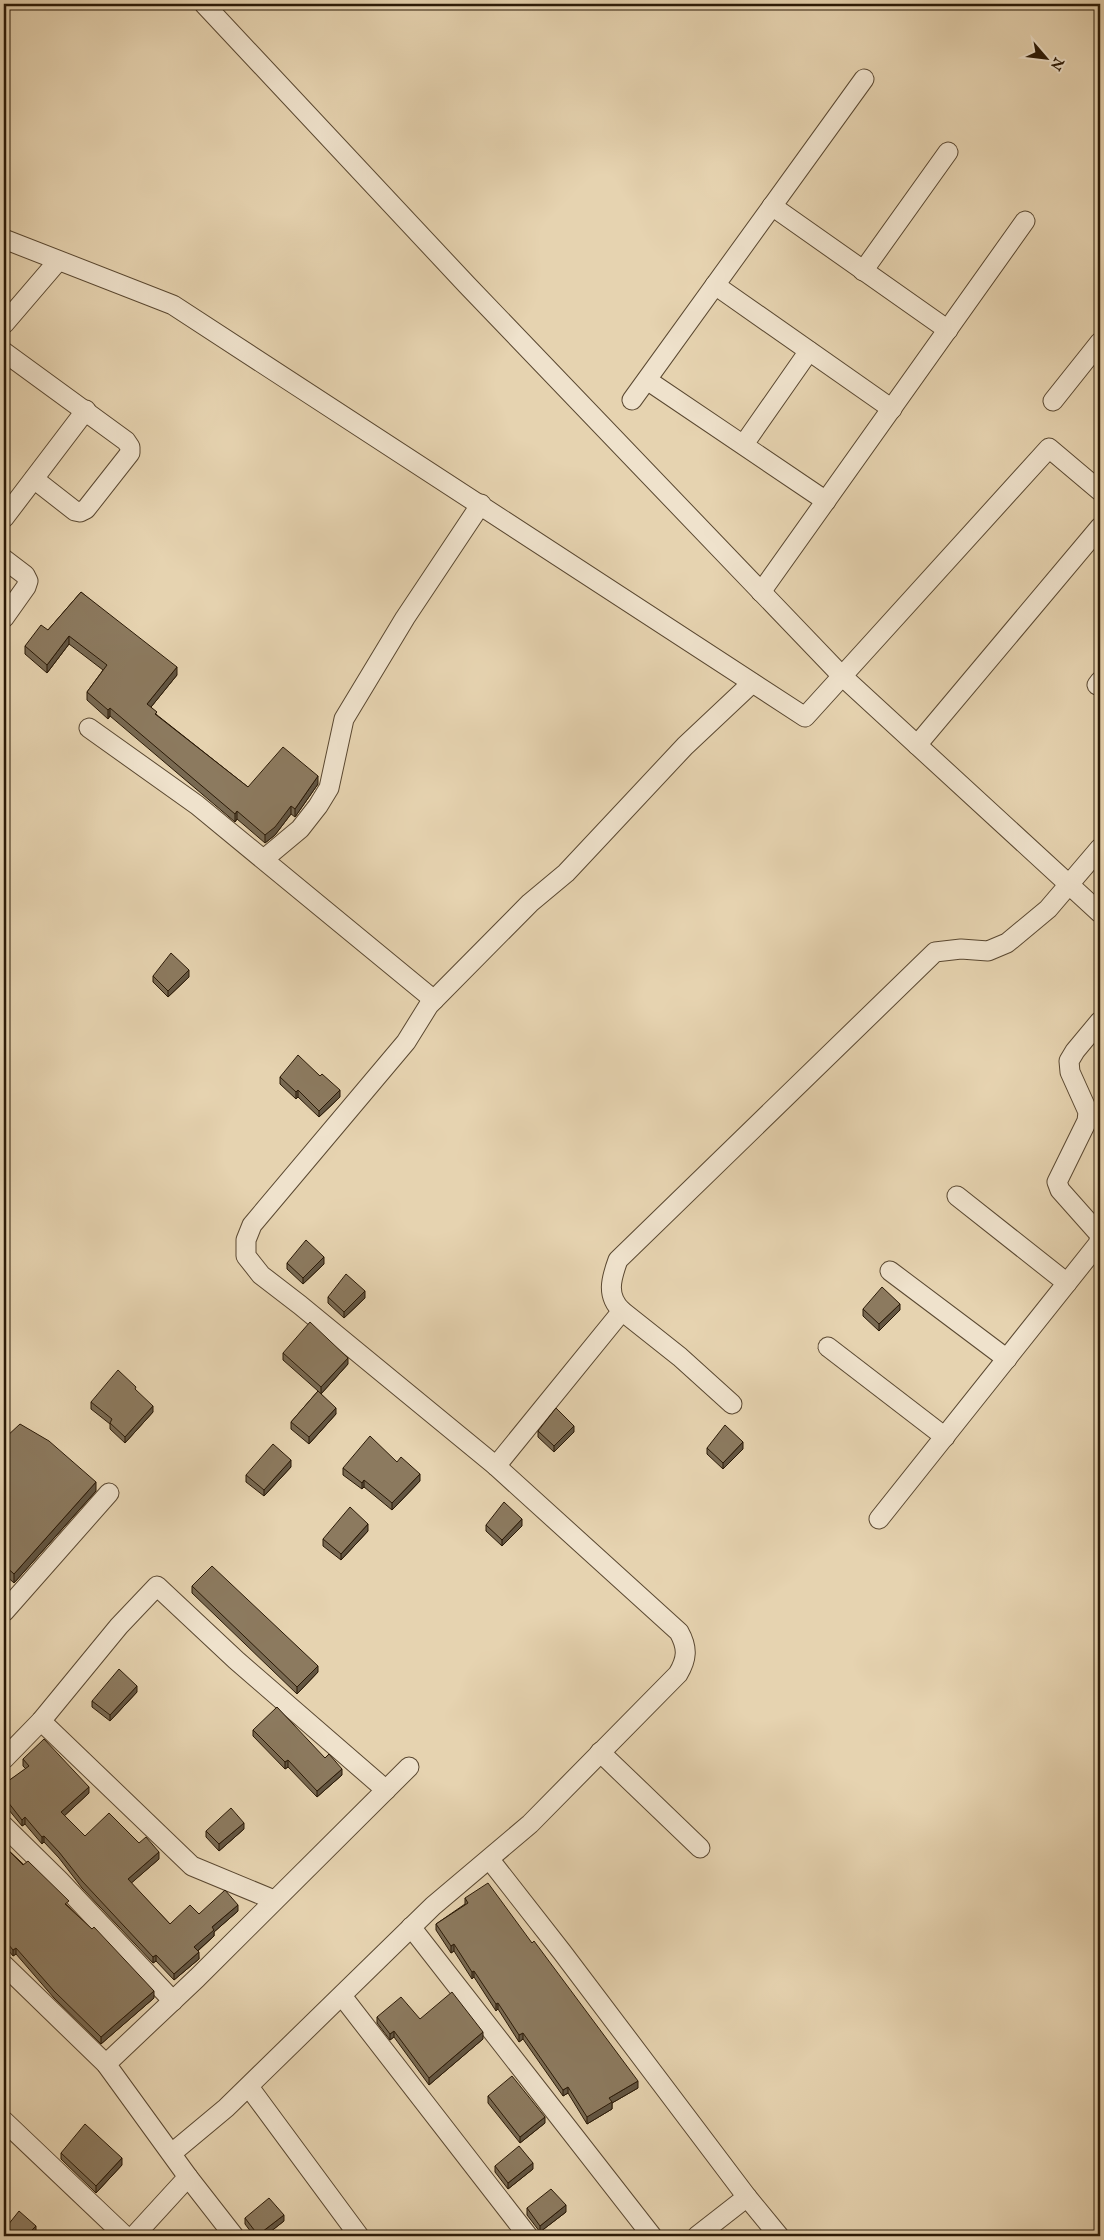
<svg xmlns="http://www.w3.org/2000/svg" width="1104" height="2240" font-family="'IM FELL English',serif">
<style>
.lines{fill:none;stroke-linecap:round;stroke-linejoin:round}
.minor-casing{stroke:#5a4831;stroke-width:21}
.minor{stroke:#efe2cc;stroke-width:19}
.wall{fill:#786952;stroke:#2b1a07}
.shaded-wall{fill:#625542;stroke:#2b1a07}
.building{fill:#8c7a5f;stroke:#2b1a07}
</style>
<rect width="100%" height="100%" fill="#e6d3b0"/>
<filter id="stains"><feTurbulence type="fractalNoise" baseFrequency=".004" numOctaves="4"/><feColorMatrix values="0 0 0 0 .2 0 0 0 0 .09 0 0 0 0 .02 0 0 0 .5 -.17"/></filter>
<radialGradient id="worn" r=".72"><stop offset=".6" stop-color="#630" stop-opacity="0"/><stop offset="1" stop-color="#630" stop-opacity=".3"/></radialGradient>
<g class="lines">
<defs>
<g id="minor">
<path d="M204,4L467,285L842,676L1100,913"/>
<path d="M772,206L948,330"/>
<path d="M4,239L173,305L805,717L1049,448L1100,491"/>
<path d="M863,271L948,152"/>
<path d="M715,285L892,409"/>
<path d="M4,324L58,261"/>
<path d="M4,352L126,441L130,447V453L86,509L80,512L75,511L34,479"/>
<path d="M647,380L826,501"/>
<path d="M632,400L864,79"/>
<path d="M1053,401L1100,342"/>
<path d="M744,444L809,351"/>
<path d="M4,518L86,410"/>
<path d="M4,559L25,575L28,581L26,587L4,618"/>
<path d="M761,592L1025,221"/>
<path d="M1097,685L1100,681"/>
<path d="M89,728L197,805L434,1000"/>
<path d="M917,745L1100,527"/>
<path d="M264,859L300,829L318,806L329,788L344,719L405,618L481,504"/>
<path d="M1100,1021L1075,1051L1069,1061L1070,1072L1088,1112L1087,1121L1057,1182L1060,1190L1100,1235"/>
<path d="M957,1196L1067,1283"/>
<path d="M890,1271L1007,1359"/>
<path d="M622,1311L680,1357L732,1404"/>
<path d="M828,1347L945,1437"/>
<path d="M496,1466L622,1311C606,1296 611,1279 618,1260L935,952L961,949L988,951L1007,943L1048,909L1100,848"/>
<path d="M879,1519L1098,1244L1100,1237"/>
<path d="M4,1612L109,1493"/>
<path d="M41,1721L192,1866L274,1900"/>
<path d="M600,1752L700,1848"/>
<path d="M4,1759L41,1721L119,1626L157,1586L236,1660L386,1790"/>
<path d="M4,1826L59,1880L173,2001"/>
<path d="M490,1860L562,1952L747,2197"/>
<path d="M411,1927L652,2236"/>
<path d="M4,1965L106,2064L188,2177L134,2236"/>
<path d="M342,1996L528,2236"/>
<path d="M106,2064L197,1978L409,1767"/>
<path d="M249,2087L359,2236"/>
<path d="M4,2121L125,2236"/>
<path d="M172,2153L226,2108L433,1906L530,1824L678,1674C687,1659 688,1648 679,1632L496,1466L300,1305L261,1275L246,1256V1240L252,1225L406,1042L429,1005L530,903L566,873L685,746L752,683"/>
<path d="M188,2177L234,2236"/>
<path d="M697,2236L747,2197L779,2236"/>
</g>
</defs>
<use href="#minor" class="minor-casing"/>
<use href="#minor" class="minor"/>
</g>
<g class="wall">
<path d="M81,592L177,675L151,707L157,715L248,787L318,784L295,817L291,814L275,835L265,843L237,819L235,822L110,716L108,719L87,700V692L103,670L69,644L47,673L25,654V646L48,630Z"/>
<path d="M153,976L189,977L168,997L153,982Z"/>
<path d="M280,1077L340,1097L319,1117L298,1097L296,1099L280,1084Z"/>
<path d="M287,1263L324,1264L303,1284L287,1269Z"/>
<path d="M328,1297L365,1298L344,1318L328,1303Z"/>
<path d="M863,1309L900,1310L879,1331L863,1316Z"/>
<path d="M283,1353L348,1364L321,1394L336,1414L309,1444L291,1429V1422L318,1391L283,1360Z"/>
<path d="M136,1391L153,1412L125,1443L110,1429V1424L91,1409V1402Z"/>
<path d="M538,1431L574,1432L554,1452L538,1437Z"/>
<path d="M4,1435L6,1437L96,1491L14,1583L4,1574Z"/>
<path d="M707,1448L743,1449L723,1469L707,1454Z"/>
<path d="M291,1467L264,1496L246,1482V1475Z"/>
<path d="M343,1468L420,1481L392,1510L364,1487L362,1489L343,1475Z"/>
<path d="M486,1525L522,1526L502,1546L486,1531Z"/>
<path d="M368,1531L341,1560L323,1546V1539Z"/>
<path d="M192,1586L318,1672L297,1694L192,1593Z"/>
<path d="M137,1692L110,1721L92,1707V1701Z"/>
<path d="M253,1730L325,1758L342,1775L317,1797L288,1767L285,1769L253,1736Z"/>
<path d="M23,1759L89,1793L64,1816L85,1836L139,1843L159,1859L131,1883L170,1924L199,1914L238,1911L214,1932V1936L198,1951L199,1959L174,1980L156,1961L153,1963L82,1888L59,1858L44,1842L42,1844L25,1824L22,1826L4,1804V1784L26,1769L23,1766Z"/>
<path d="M244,1829L219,1851L206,1837V1831Z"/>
<path d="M4,1846L69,1907L154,1998L101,2044L54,1998L16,1954L13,1956L4,1945Z"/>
<path d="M465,1898L638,2088L612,2103V2109L587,2124L568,2093L563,2096L523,2039L519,2042L498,2009L496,2011L474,1977L472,1979L454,1951L451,1953L436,1930V1924L465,1904Z"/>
<path d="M377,2017L420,2019L483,2039L429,2085L394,2037L390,2040L377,2023Z"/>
<path d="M488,2096L545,2123L520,2143L488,2103Z"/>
<path d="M61,2153L122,2165L96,2193L61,2159Z"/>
<path d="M495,2166L533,2169L508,2189L495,2172Z"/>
<path d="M527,2208L566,2212L540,2232L527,2215Z"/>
<path d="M245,2218L284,2221L265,2236H254L245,2224Z"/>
</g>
<g class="shaded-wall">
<path d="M69,636V644L47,673V665Z"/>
<path d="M177,667V675L147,712V704Z"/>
<path d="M110,708V716L108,719V710Z"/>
<path d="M318,776V784L295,817V809Z"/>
<path d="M291,806V814L275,835L265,843V835Z"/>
<path d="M237,811V819L235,822V814Z"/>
<path d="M189,970V977L168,997V991Z"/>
<path d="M298,1090V1097L296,1099V1092Z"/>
<path d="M340,1090V1097L319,1117V1111Z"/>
<path d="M324,1257V1264L303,1284V1278Z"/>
<path d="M365,1291V1298L344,1318V1312Z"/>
<path d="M900,1304V1310L879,1331V1324Z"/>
<path d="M348,1358V1364L321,1394V1387Z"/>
<path d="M153,1406V1412L125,1443V1437Z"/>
<path d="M336,1408V1414L309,1444V1437Z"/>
<path d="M574,1426V1432L554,1452V1446Z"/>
<path d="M743,1442V1449L723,1469V1463Z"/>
<path d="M291,1460V1467L264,1496V1490Z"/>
<path d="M420,1474V1481L392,1510V1503Z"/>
<path d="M364,1480V1487L362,1489V1483Z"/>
<path d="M96,1482V1491L14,1583V1574Z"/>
<path d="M522,1519V1526L502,1546V1540Z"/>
<path d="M368,1524V1531L341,1560V1554Z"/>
<path d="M318,1666V1672L297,1694V1687Z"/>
<path d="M137,1686V1692L110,1721V1715Z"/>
<path d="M288,1760V1767L285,1769V1762Z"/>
<path d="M342,1769V1775L317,1797V1791Z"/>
<path d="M89,1787V1793L61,1819V1812Z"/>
<path d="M25,1817V1824L22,1826V1820Z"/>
<path d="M244,1823V1829L219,1851V1844Z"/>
<path d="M44,1836V1842L42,1844V1837Z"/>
<path d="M159,1852V1859L128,1886V1879Z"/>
<path d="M238,1905V1911L214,1932V1936L194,1954V1947L212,1927Z"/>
<path d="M454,1944V1951L451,1953V1946Z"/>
<path d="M16,1948V1954L13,1956V1950Z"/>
<path d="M199,1952V1959L174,1980V1974Z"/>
<path d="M156,1955V1961L153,1963V1957Z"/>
<path d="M474,1971V1977L472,1979V1972Z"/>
<path d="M154,1991V1998L101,2044V2037Z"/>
<path d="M498,2003V2009L496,2011V2004Z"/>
<path d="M394,2031V2037L390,2040V2034Z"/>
<path d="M483,2032V2039L429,2085V2078Z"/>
<path d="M523,2033V2039L519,2042V2035Z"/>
<path d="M638,2081V2088L612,2103V2109L587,2124V2117L609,2098Z"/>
<path d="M568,2087V2093L563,2096V2090Z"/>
<path d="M545,2117V2123L520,2143V2137Z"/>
<path d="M122,2158V2165L96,2193V2186Z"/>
<path d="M533,2163V2169L508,2189V2183Z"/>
<path d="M566,2205V2212L540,2232V2226Z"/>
<path d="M284,2215V2221L265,2236H258V2235Z"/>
<path d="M36,2226V2232L32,2236H26Z"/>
</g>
<g class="building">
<path d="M81,592L177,667L147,704L157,712L155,714L248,787L283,747L318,776L295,809L291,806L275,827L265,835L237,811L235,814L110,708L108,710L87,692L107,665L69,636L47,665L25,646L41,625L48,630Z"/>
<path d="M171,953L189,970L168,991L153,976Z"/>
<path d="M298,1055L320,1076L322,1074L340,1090L319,1111L298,1090L296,1092L280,1077Z"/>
<path d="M306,1240L324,1257L303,1278L287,1263Z"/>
<path d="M346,1274L365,1291L344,1312L328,1297Z"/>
<path d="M882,1287L900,1304L879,1324L863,1309Z"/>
<path d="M310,1322L348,1358L321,1387L283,1353Z"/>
<path d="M118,1370L136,1387L135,1389L153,1406L125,1437L110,1423L112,1419L91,1402Z"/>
<path d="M318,1391L336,1408L309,1437L291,1422Z"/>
<path d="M556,1408L574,1426L554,1446L538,1431Z"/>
<path d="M20,1424L49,1441L96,1482L14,1574L4,1565V1435L6,1437Z"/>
<path d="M725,1425L743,1442L723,1463L707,1448Z"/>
<path d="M370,1436L397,1462L401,1457L420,1474L392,1503L364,1480L362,1483L343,1468Z"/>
<path d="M273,1444L291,1460L264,1490L246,1475Z"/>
<path d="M504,1502L522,1519L502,1540L486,1525Z"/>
<path d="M350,1507L368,1524L341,1554L323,1539Z"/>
<path d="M212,1566L318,1666L297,1687L192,1586Z"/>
<path d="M119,1669L137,1686L110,1715L92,1701Z"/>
<path d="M277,1707L325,1758L329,1754L342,1769L317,1791L288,1760L285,1762L253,1730Z"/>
<path d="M44,1739L89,1787L61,1812L85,1836L109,1813L139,1843L146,1837L159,1852L128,1879L170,1924L190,1905L199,1914L225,1890L238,1905L212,1927L214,1930L194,1947L199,1952L174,1974L156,1955L153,1957L82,1881L59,1852L44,1836L42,1837L25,1817L22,1820L4,1797V1784L29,1766L23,1759Z"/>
<path d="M231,1808L244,1823L219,1844L206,1831Z"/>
<path d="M4,1846L23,1865L28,1861L69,1901L65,1904L92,1929L94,1927L154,1991L101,2037L54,1991L16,1948L13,1950L4,1939Z"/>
<path d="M488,1883L532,1943L534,1941L638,2081L609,2098L612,2102L587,2117L568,2087L563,2090L523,2033L519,2035L498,2003L496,2004L474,1971L472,1972L454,1944L451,1946L436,1924L468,1903L465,1898Z"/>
<path d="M452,1992L483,2032L429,2078L394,2031L390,2034L377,2017L401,1997L420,2019Z"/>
<path d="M512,2076L545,2117L520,2137L488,2096Z"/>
<path d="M85,2124L122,2158L96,2186L61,2153Z"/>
<path d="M519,2146L533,2163L508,2183L495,2166Z"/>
<path d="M551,2189L566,2205L540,2226L527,2208Z"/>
<path d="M269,2198L284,2215L258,2235L245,2218Z"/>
<path d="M19,2211L36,2226L26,2236H4V2230Z"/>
</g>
<rect width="1104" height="2240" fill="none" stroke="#e6d3b0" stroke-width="20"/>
<rect x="5" y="5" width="1094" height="2230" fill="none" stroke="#2b1a07" stroke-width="2.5"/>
<rect x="10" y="10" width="1084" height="2220" fill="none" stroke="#2b1a07"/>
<g transform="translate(1046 58) rotate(118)" stroke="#efe2cc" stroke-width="4" paint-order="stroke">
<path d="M0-4L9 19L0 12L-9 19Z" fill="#2b1a07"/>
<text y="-8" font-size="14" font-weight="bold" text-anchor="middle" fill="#2b1a07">N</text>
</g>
<rect width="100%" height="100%" filter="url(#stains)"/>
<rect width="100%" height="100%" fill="url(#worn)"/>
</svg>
